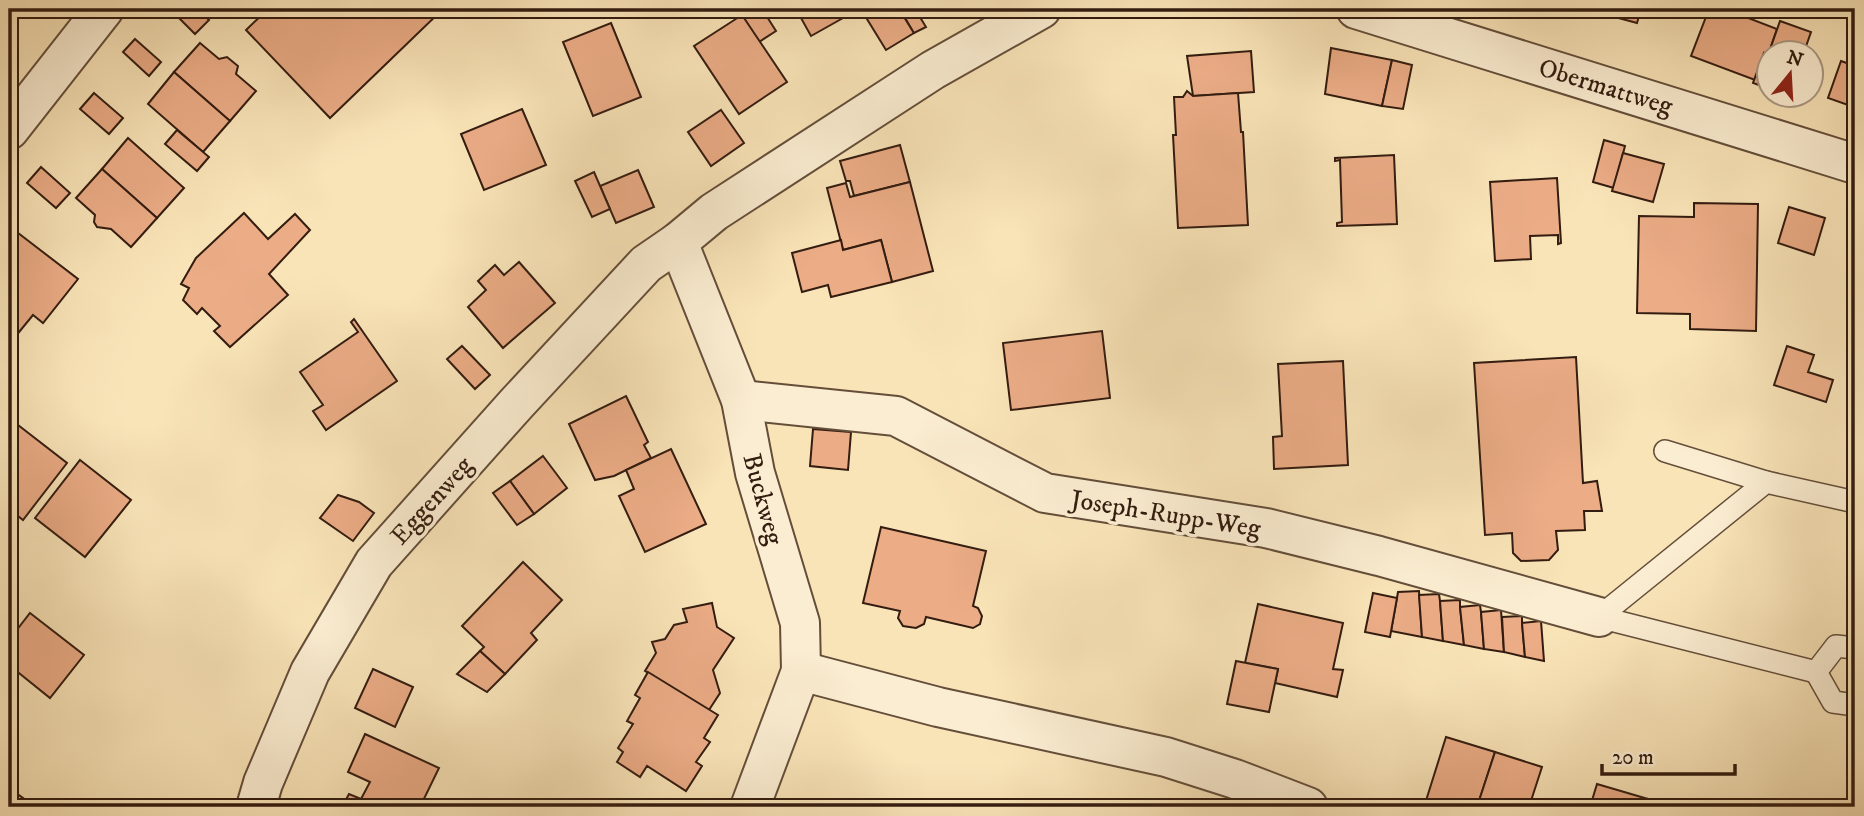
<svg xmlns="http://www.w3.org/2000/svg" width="1864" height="816" font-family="'IM FELL DW Pica',serif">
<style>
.building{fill:#ebac86;stroke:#331c10;stroke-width:2}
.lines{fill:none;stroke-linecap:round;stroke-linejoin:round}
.service-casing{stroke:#644e3a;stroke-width:24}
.minor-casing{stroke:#644e3a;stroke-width:42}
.service{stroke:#fbedd1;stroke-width:21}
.minor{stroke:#fbedd1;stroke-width:38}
.labels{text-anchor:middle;stroke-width:7;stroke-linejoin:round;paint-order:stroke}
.street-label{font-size:26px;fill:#331c10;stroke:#fbedd1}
</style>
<rect width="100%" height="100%" fill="#f9e4b8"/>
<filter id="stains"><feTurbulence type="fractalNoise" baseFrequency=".00286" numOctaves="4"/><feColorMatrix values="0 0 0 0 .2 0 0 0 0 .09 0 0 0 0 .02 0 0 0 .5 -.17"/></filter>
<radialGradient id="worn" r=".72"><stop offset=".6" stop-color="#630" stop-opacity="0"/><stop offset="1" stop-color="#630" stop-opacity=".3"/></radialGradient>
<g class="building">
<path d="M170,9H198L209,20L195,34Z"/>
<path d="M268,9H443L330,118L246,30Z"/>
<path d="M746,9H762L776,31L759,42L740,12Z"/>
<path d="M796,9H859L811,36Z"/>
<path d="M885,9H899L914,33L886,50L867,19Z"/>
<path d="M904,9H915L926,27L914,33L901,11Z"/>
<path d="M1610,9H1641L1637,23L1611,16L1612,10Z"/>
<path d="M1709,9H1725L1777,29L1768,55L1764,53L1755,80L1691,56Z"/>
<path d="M742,15L787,82L739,114L694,46Z"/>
<path d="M1780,21L1811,32L1804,52H1770V89L1753,83L1764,53L1768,55Z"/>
<path d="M611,23L641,97L593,116L563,42Z"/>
<path d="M135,39L161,62L149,76L123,52Z"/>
<path d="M200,43L219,59L227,57L238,66L236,74L256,91L230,121L174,72Z"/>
<path d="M1331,48L1392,60L1382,106L1325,94Z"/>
<path d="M1251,51L1254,92L1193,96L1187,56Z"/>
<path d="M1392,60L1412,65L1403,109L1382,106Z"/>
<path d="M1841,61L1855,66V84L1848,105L1828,98Z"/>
<path d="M174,72L230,121L203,152L148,104Z"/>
<path d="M1187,91L1193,96L1238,93L1241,132H1243L1248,225L1178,228L1173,135H1176L1174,97H1183Z"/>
<path d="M94,93L123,118L109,134L80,109Z"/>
<path d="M522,109L546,165L484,190L461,134Z"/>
<path d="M721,110L744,143L711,166L688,132Z"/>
<path d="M177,130L209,157L197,171L165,144Z"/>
<path d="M128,138L184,188L157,218L102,169Z"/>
<path d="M1604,140L1625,146L1614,188L1593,182Z"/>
<path d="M900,145L910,182L854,196L850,181H846L840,161Z"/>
<path d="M1623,153L1664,164L1653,202L1612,191Z"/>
<path d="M1394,155L1397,224L1337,226V223L1342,222L1340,160L1335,161V158Z"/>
<path d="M41,167L70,193L56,208L27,183Z"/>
<path d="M102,169L157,218L131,247L111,229L97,227L94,222L95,215L76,198Z"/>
<path d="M638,170L654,207L616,223L600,186Z"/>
<path d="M594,172L610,209L592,217L575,181Z"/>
<path d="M1557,178L1561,243L1558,244V235L1530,236L1531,259L1495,261L1490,182Z"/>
<path d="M910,182L933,271L892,282L881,240L843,250L827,188L846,183L850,197Z"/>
<path d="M1694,203L1758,204L1756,331L1690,329V314L1637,313L1639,216L1694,217Z"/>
<path d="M1789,207L1825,218L1814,255L1778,243Z"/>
<path d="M244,213L268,239L295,214L310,230L269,274L288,295L230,347L214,331L220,326L202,308L197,314L183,300L189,288L181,284L196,258Z"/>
<path d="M9,226L78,279L43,323L33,315L15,337L9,332Z"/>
<path d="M841,240L843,250L881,240L892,282L831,297L828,285L802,292L792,253Z"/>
<path d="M519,262L555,303L503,348L468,307L486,290L478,281L495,265L504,275Z"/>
<rect x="1847" y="283" width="8" height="60"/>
<path d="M354,319L397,381L326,430L313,411L323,405L300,372L358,332L351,322Z"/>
<path d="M1102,331L1110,398L1011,410L1003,343Z"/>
<path d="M462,346L490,375L475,389L447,359Z"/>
<path d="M1787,346L1814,355L1808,372L1833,380L1826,402L1774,385Z"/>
<path d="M1576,357L1583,483L1597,481L1602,511H1584L1585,530L1556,531L1558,550L1549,560L1521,561L1513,553L1512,533L1485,535L1474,363Z"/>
<path d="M1343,361L1348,465L1274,469L1273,437L1282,436L1278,364Z"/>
<path d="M626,396L648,442L644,445L651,458L614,476L595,480L569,424Z"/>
<path d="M9,418L67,463L23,520L9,509Z"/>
<path d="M813,429L851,432L848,470L810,466Z"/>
<path d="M671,449L706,524L645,552L619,496L634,489L626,470Z"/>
<path d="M543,456L567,488L534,514L510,481Z"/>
<path d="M80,460L131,500L85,557L35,518Z"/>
<path d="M510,481L534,514L517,525L493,493Z"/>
<path d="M338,495L359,502L374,513L353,541L320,518Z"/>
<path d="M881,527L986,551L973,606L978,608L982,616L980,624L973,628L926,617L924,624L916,628L903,626L898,618L900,611L863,603Z"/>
<path d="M523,562L562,600L531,633L537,640L505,674L480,651L484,647L462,626Z"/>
<path d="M1419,591L1422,637L1391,631L1398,592Z"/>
<path d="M1373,593L1397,598L1390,637L1365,632Z"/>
<path d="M1439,594L1440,601L1443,641L1422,637L1419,595Z"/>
<path d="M1460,600V607L1464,645L1443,641L1440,601Z"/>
<path d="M712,603L717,627L734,638L713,670L720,693L709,710L645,671L656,653L652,642L665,639L674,625L687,622L683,609Z"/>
<path d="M1258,604L1343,623L1333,669L1343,670L1337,697L1275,683L1278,669L1245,663Z"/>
<path d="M1480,605L1481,612L1484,649L1464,645L1460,607Z"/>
<path d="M1501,610L1504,652L1484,649L1481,612Z"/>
<path d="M30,613L84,655L50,698L9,665V640Z"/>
<path d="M1522,616V623L1525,657L1504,652L1502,617Z"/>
<path d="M1541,621L1544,661L1525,657L1522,623Z"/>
<path d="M480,651L505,674L487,692L457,674Z"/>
<path d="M1236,661L1278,669L1269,712L1227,704Z"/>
<path d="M373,669L413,687L395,727L355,708Z"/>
<path d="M648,672L718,715L704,738L710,742L696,762L702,766L686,791L647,766L640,777L617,762L623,752L618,748L633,724L627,721L640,698L635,695Z"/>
<path d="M365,734L439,768L420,807H342L349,794L361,799L370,782L348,772Z"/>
<path d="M1446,737L1495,752L1477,807H1424Z"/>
<path d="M1495,752L1542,767L1529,807H1477Z"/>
<path d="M1597,784L1648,799L1646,807H1590Z"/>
<path d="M9,788L23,798L16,807H9Z"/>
<path d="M1648,799L1675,807H1646Z"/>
</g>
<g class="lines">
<defs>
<g id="service">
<path d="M1665,451L1766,482"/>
<path d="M1599,617L1766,482L1855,502"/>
<path d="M1599,617L1816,672L1833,702L1855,705"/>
<path d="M1816,672L1836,646L1855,648"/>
</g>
<g id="minor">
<path d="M1356,9L1855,164"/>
<path d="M9,130L104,9"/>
<path d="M741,400L896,416L1045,493L1266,528L1379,556L1599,617"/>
<path d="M801,671L938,707L1166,757L1235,779L1308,807"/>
<path d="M256,807L263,783L310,672L374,563L517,403L646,264L678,242"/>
<path d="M750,807L801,671L800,623L755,473L741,400L678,242L714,212L933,70L1041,9"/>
</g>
</defs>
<use href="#service" class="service-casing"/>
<use href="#minor" class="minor-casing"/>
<use href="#service" class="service"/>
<use href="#minor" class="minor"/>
</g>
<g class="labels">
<g class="street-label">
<text transform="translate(1606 86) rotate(17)" y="9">Obermattweg</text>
<text transform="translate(764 499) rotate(75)" y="9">Buckweg</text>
<text transform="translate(431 500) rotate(-48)" y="9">Eggenweg</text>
<text transform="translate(1166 513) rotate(9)" y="9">Joseph-Rupp-Weg</text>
</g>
</g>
<rect width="1864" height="816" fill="none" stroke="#f9e4b8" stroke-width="35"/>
<rect x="10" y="10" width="1843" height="795" fill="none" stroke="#331c10" stroke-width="3.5"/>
<rect x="18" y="18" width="1829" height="781" fill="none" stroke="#331c10" stroke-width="2"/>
<g transform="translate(1790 74) rotate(18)"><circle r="33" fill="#fbedd1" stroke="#ab9984" stroke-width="2"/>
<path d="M0-5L12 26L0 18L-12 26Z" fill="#8f2418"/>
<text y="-10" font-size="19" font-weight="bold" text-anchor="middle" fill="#331c10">N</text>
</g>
<path d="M1602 764v10h133v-10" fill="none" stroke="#331c10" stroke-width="3.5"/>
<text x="1612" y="764" font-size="21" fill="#331c10" stroke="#fbedd1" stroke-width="5" paint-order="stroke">20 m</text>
<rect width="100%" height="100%" filter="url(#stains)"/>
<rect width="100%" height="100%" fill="url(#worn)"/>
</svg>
